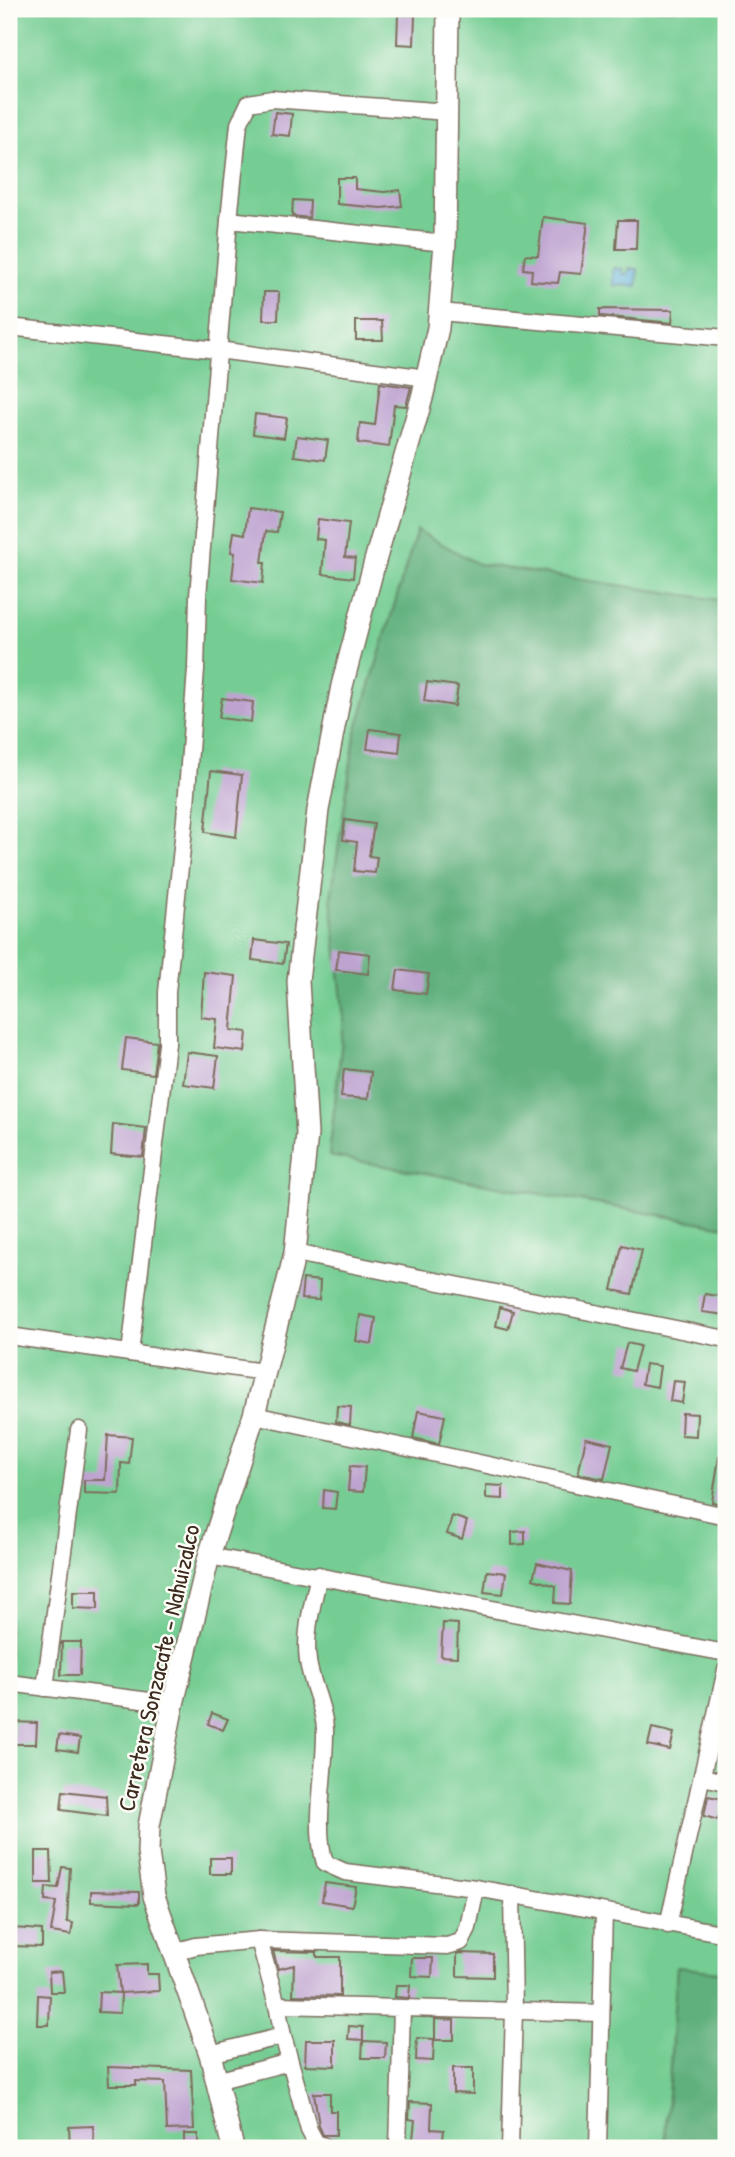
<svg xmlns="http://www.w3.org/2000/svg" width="735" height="2157" font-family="'Patrick Hand',sans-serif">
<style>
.green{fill:#75cd93;stroke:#587c58;stroke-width:2}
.forest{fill:#60b07d;stroke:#4e6d4e;stroke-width:2}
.water{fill:#59add5;stroke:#4a6c7a;stroke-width:2}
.building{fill:#bea3d0}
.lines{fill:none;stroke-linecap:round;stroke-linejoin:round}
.minor-casing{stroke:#7d6c5d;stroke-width:19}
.tertiary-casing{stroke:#7d6c5d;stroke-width:24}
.minor{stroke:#fff;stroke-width:16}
.tertiary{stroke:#fff;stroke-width:21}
.labels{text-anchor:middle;stroke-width:5;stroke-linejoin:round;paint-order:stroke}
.street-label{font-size:24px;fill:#3b2a1e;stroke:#fdfcf7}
</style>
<rect width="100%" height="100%" fill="#fdfcf7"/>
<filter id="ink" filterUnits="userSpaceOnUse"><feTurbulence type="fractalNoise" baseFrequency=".0143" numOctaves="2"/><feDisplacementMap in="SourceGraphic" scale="14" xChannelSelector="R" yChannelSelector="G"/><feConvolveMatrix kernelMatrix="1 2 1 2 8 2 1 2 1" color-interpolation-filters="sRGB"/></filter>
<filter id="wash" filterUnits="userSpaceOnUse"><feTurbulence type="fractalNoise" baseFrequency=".00686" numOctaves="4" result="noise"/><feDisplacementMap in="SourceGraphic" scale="28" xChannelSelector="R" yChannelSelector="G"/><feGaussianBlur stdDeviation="1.57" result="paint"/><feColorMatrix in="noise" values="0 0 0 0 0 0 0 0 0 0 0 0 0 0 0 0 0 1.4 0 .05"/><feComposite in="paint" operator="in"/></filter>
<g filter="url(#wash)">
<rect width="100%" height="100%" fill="#f7e6d1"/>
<rect class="green" x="9" y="9" width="717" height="2139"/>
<g class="forest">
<path d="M417,530L478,564L726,601V1227L329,1156L344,1020L331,897L355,735Z"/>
<path d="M677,1967L726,1973V2148H667L665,2139Z"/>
</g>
<path class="water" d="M613,268L623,269V274H628L629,269H638L637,286L613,285Z"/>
<g id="blocks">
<g class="building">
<path d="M398,15H415L414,45L397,44Z"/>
<path d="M275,112L292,114L290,136L272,134Z"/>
<path d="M337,178H355V189L384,192L400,190L402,206L381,208L337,204Z"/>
<path d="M293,200L310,201L309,218L292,216Z"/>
<path d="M543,217L588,223L581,274L560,272L558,283L531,281L532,270L523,269L525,255L538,256Z"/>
<path d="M618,220H637L636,249H616Z"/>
<path d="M264,292H279L278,320H263Z"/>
<path d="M600,309L673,310L672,323L600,316Z"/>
<path d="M356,321H382L383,340H356Z"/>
<path d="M380,383L411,387L406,406L394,405L389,447L358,443L360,423L375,425Z"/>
<path d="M255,414L287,418L284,438L253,434Z"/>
<path d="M297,436L328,440L325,460L294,456Z"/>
<path d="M248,508L280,512L277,532L266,531L262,563H265L263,583L232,579L235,553L231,552L234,532L245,534Z"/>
<path d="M318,519L349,523L345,557L355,558L353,578L322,574L325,540L316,539Z"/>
<path d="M427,682L458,686L455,706L424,701Z"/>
<path d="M222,698L253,702L251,722L219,718Z"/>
<path d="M370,729L401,733L399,753L367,749Z"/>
<path d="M211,771L242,775L236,837L205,832Z"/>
<path d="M345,820L374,824L369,856L377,857L375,873L354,871L357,842L343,840Z"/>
<path d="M254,940L286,944L283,964L252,960Z"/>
<path d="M339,950L370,954L368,974L336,970Z"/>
<path d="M398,970L429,974L426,994L395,990Z"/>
<path d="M204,972L236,976L231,1030L247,1032L245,1052L214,1048L217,1019L201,1017Z"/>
<path d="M126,1038L157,1042L153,1074L122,1070Z"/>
<path d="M187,1052L218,1056L214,1088L183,1084Z"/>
<path d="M344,1069L371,1072L368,1099L341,1097Z"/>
<path d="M113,1124L146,1128L143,1157L111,1154Z"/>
<path d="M622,1245L642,1250L632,1294L612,1290Z"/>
<path d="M303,1279L320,1281L319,1300L301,1299Z"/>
<path d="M705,1294L726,1297V1315L702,1312Z"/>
<path d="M500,1307L513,1311L508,1329L496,1326Z"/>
<path d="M360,1315L376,1318L372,1344L356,1341Z"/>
<path d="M627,1343L640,1346L633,1371L620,1368Z"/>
<path d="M645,1364L660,1366L657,1387L642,1384Z"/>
<path d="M673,1381L685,1382L682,1403L670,1401Z"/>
<path d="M337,1406L351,1407L350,1425L336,1422Z"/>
<path d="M418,1411L445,1416L439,1444L413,1438Z"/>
<path d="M682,1413L697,1414L696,1436L681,1435Z"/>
<path d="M108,1435L132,1437L129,1464L121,1463L120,1494L84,1493V1480H105Z"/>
<path d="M586,1438L612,1444L604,1479L578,1474Z"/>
<path d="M719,1457L726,1458V1505L712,1502Z"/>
<path d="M350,1466L365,1467L363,1492L348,1491Z"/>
<path d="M486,1485L503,1486V1499L486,1498Z"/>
<path d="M324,1490L337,1492L335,1509L323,1508Z"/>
<path d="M452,1516L467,1521L462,1539L447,1534Z"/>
<path d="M525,1531V1544L512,1545V1532Z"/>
<path d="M537,1563L572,1571L570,1604L555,1603L556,1586L533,1579Z"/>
<path d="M487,1571L506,1573L503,1594L484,1592Z"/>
<path d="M73,1591H98V1609L73,1608Z"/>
<path d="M443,1623L458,1624L457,1657L441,1656Z"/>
<path d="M62,1642H81L80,1675H61Z"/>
<path d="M212,1713L228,1719L223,1730L208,1724Z"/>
<path d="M14,1722L37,1723L36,1744H13Z"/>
<path d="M652,1728L674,1733L670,1750L648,1745Z"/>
<path d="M59,1735L80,1738L78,1752L57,1749Z"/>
<path d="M63,1791L106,1796L107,1816L61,1810Z"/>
<path d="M708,1796L723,1799L718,1820L704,1816Z"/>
<path d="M36,1851H51L52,1883H36Z"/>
<rect x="210" y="1858" width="21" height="16"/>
<path d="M62,1867L70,1868L67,1922L73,1923L71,1935L51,1932L56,1902L45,1901L46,1887L58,1888Z"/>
<path d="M325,1883L356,1887L352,1906L322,1901Z"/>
<path d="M91,1891L139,1892V1904L91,1902Z"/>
<path d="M13,1928L42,1930V1947L12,1946Z"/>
<path d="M273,1951L317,1952V1957H340V1996L293,1995L294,1965L278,1969Z"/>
<path d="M461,1953L493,1954V1977L457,1976V1954Z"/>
<path d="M412,1958H433L432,1977L411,1976Z"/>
<path d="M147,1964V1974H158L159,1991L120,1993L117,1965Z"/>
<path d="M62,1971L64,1992H50L49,1972Z"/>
<path d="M396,1985H410L409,1998L395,1997Z"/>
<path d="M99,1992L121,1993L120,2013L98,2012Z"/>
<path d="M38,1995L50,1996L49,2025H37Z"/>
<path d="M435,2019L454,2020V2040H435Z"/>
<path d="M349,2026L363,2027V2040L348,2039Z"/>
<path d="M417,2038L434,2039L433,2061L416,2060Z"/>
<path d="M306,2040H335V2066L305,2065Z"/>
<path d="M363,2041L386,2042L385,2058H362Z"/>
<path d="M108,2067L191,2070L194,2129L167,2130L165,2082L136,2081V2085H109Z"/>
<path d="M453,2068H473V2094L453,2093Z"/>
<path d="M314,2093H330V2111H336V2135H323L319,2126Z"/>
<path d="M410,2102L432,2103L431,2129L444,2130L442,2148H412L415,2120L409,2119Z"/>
<path d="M93,2126L94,2148H70L69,2127Z"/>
<rect x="184" y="2134" width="14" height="14"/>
</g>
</g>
</g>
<g filter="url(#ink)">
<use href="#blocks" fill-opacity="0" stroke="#7d6c5d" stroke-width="2"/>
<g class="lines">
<defs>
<g id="minor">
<path d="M229,220L445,243"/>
<path d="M440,312L726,338"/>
<path d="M9,327L218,350L427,378"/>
<path d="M295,1253L726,1339"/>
<path d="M9,1336L264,1372"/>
<path d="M130,1353L167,1044V992L185,819L196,669L198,596L229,220L239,124L249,103L272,99L448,112"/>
<path d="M254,1415L726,1516"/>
<path d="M209,1556L726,1653"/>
<path d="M319,1575C313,1603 304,1632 308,1661C311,1684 324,1706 325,1729C326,1770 313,1826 325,1863L345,1872L476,1888L726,1934"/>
<path d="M9,1683L173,1704"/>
<path d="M45,1688L79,1430"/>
<path d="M702,1777L726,1782"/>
<path d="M668,1925L726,1670"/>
<path d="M259,1940L277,2005"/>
<path d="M174,1952L196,1946L259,1940L447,1946L461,1942L468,1928L476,1888"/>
<path d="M402,2008L601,2013"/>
<path d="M210,2054L283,2036"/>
<path d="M216,2081L290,2062"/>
<path d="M329,2148L316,2143L309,2130L283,2036L277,2005L402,2008L398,2148"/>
<path d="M510,2148L514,2010L512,1894"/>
<path d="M598,2148L604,1912"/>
</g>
<path id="tertiary" d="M233,2148L210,2054L154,1896L148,1852L149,1826L173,1704L209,1556L254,1415L295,1253L307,1134L298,981L318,810L342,686L375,561L422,398L438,328L445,243L448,9"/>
</defs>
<use href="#minor" class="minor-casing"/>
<use href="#tertiary" class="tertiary-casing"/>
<use href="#minor" class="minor"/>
<use href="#tertiary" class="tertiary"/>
</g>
</g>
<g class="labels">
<g class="street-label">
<text transform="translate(159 1668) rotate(-77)" y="8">Carretera Sonzacate - Nahuizalco</text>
</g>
</g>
<rect width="735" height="2157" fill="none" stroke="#fdfcf7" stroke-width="35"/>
</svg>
